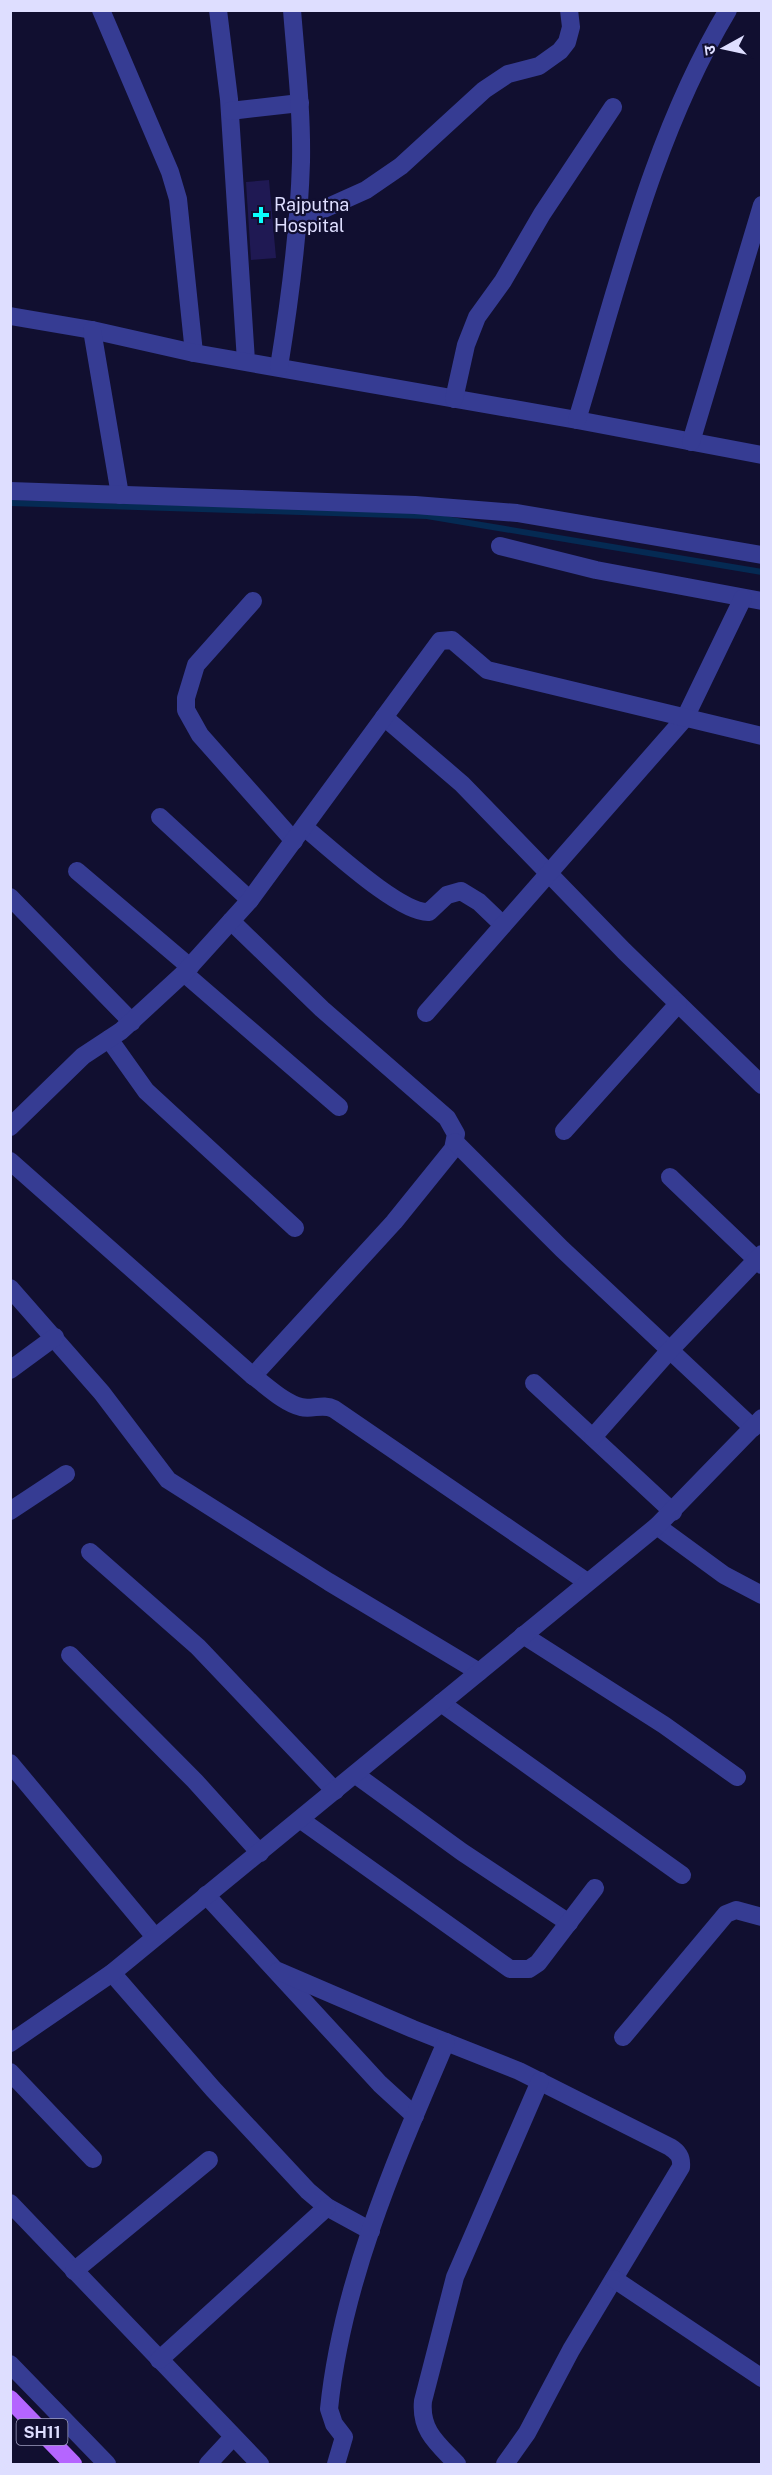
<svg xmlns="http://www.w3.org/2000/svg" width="772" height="2475" font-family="'Public Sans','Noto Sans Devanagari',sans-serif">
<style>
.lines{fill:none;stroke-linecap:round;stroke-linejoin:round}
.stream{stroke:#052a53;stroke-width:6}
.building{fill:#1f1953}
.minor{stroke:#363c93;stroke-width:18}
.major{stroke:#b565ff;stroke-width:18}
.poi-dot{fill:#0afffd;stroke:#110f30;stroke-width:2}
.labels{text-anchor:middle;stroke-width:4.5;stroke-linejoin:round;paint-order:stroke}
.shield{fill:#110f30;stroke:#a0a0c1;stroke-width:1.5}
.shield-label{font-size:16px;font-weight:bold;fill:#dedeff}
.poi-label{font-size:18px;fill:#dedeff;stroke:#110f30;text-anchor:start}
</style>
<rect width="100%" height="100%" fill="#110f30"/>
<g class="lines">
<path class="stream" d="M10,503L427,516L762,572"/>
</g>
<path class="building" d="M269,180L276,258L251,260L246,182Z"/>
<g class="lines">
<g class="minor">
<path d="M101,10L170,172L178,199L194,353"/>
<path d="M218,10L229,99L246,361"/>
<path d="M230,111L300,103"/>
<path d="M297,221L366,190L401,166L484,90L508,74L539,66L560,51L567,42L571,27L569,10"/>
<path d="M10,316L92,330L194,353L577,420L762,455"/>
<path d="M92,330L120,495"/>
<path d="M279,367C290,299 299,231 301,162C302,111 296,61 292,10"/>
<path d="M454,399L466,345L477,317L503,281L542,214L613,107"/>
<path d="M577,420C619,282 653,135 728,10"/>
<path d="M691,442L762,205"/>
<path d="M10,491L415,505L517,513L762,555"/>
<path d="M500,546L596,570L762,601"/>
<path d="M253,601L196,665L186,698V710L200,735L294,841"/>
<path d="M384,717L462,784L624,951L762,1085"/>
<path d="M160,817L250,900"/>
<path d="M304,827C329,847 400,914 429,912L447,895L461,891L479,902L503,925"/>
<path d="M77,871L190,967"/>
<path d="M10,897L132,1022"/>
<path d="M231,921L322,1009L447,1118L456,1134L453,1149L394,1222L253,1376"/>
<path d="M184,973L339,1107"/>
<path d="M426,1013L685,718L743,598"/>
<path d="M109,1039L146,1091L295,1228"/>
<path d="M10,1127L83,1056L121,1031L184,973L250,900L440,641L452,640L487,670L762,736"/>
<path d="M564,1131L678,1004"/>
<path d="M455,1142L562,1249L753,1428"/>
<path d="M10,1161L253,1376C267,1386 284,1403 301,1407C312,1410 323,1403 334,1409L587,1582"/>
<path d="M670,1177L762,1265"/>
<path d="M10,1288L102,1393L168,1480L329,1582L479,1672"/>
<path d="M10,1370L55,1337"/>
<path d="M534,1383L673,1512"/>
<path d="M593,1437L670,1350L762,1254"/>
<path d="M10,1511L66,1474"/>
<path d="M657,1526L724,1575L762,1595"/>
<path d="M90,1552L198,1647L335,1791"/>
<path d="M523,1635L664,1725L737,1777"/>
<path d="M70,1655L195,1781L260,1853"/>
<path d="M441,1703L682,1875"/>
<path d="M10,1763L155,1937"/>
<path d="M356,1775L462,1852L569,1923"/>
<path d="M301,1820L510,1969H529L538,1963L595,1888"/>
<path d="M206,1895L380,2084L415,2116"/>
<path d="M278,1971L413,2029L519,2071L670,2147C678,2152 682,2157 681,2167L571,2350L527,2433L505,2464"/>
<path d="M112,1973L213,2089L308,2191L327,2207L371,2231"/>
<path d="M623,2037L726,1914L736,1910L762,1917"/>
<path d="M10,2043L112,1973L657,1526L762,1418"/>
<path d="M10,2072L93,2159"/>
<path d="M10,2203L260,2464"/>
<path d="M74,2271L209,2160"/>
<path d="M614,2279L762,2378"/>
<path d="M159,2360L327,2207"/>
<path d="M10,2364L107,2464"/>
<path d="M208,2464L233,2437"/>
<path d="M336,2464L344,2437L334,2424L329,2409C342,2281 396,2159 446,2042"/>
<path d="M457,2464C438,2444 420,2431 423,2401L455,2277L540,2081"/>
</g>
<path class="major" d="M10,2399L73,2464"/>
</g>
<path class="poi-dot" d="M258 206h6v6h6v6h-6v6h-6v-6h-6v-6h6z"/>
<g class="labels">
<rect class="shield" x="16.5" y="2419" width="51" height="26" rx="4.5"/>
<g class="shield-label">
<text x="42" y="2438">SH11</text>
</g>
<g class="poi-label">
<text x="274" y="211">Rajputna<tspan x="274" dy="21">Hospital</tspan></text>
</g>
</g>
<rect width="772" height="2475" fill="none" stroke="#dedeff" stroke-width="24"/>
<g transform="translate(724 48) rotate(262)" stroke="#110f30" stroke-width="4.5" paint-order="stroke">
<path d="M0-4.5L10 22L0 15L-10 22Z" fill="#dedeff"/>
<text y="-9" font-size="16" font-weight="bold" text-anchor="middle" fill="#dedeff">उ</text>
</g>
</svg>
